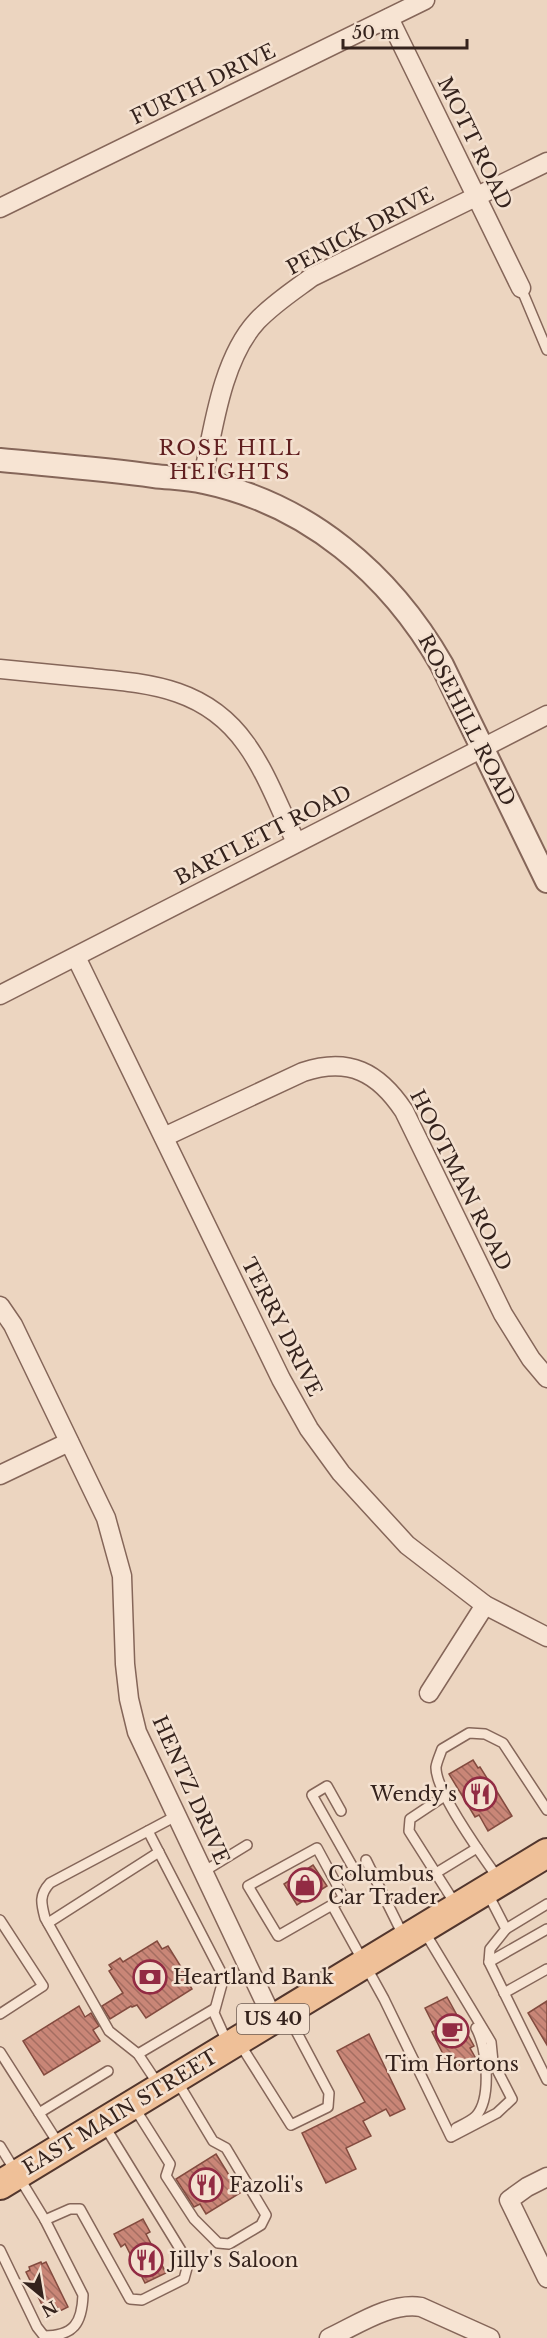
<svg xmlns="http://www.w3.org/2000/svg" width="547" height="2338" font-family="'Libre Baskerville',serif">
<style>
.building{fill:url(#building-back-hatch);stroke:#834b3f;stroke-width:1.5}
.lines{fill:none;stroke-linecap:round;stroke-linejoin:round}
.service-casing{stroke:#856659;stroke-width:12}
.minor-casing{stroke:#856659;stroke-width:21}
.tertiary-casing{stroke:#856659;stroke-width:26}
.primary-casing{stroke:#52362d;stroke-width:32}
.service{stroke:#f7e4d3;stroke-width:9}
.minor{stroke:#f7e4d3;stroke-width:18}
.tertiary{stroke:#f7e4d3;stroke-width:22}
.primary{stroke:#efc098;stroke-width:28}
.labels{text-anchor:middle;stroke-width:5;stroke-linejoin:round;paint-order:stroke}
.shield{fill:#f4e1d0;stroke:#6e5c53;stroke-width:1.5}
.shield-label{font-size:18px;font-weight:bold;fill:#35231d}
.street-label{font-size:20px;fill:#35231d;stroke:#f4e1d0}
.poi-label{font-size:20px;fill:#35231d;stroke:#f4e1d0;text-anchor:start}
.neighbourhood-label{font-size:21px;letter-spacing:1.5px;fill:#601e1f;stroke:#f4e1d0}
</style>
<defs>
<pattern id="building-back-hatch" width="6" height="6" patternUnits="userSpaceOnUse" patternTransform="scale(1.5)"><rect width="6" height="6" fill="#c98677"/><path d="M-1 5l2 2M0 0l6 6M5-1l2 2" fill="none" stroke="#a46d61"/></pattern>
</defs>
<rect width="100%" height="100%" fill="#ecd5c0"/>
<g class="building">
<path d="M473,1760L478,1768L480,1767L495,1791L496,1790L512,1816L488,1831L479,1815L475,1817L449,1774Z"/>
<path d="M313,1865L327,1886L297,1905L284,1884Z"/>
<path d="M157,1941L162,1949L168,1946L191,1983L189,1984L192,1989L146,2018L137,2005L132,2007L131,2006L110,2019L102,2006L123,1993L109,1971L112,1969L109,1965L120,1958L123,1962Z"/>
<path d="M447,1997L474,2046L470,2048L475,2057L458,2066L454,2056L446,2060L432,2032L436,2030L425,2008Z"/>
<path d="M547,2001V2045L528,2013Z"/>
<path d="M79,2006L85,2017L91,2013L99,2026L93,2030L100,2041L44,2075L23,2041Z"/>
<path d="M369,2034L405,2109L390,2116L386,2109L363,2121L371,2136L346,2148L356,2169L326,2183L302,2133L365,2102L337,2051Z"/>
<path d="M216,2154L240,2193L206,2214L200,2204L194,2207L176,2179Z"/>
<path d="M143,2219L150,2232L146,2234L166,2273L145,2283L125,2244L121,2247L114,2234Z"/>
<path d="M41,2262L42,2264L46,2262L68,2307L48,2317L26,2272L30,2270L29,2267Z"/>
</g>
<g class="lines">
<defs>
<g id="service">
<path d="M521,288L547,350"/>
<path d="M446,1795L410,1819L409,1831L456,1905"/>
<path d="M341,1811L327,1786L312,1795L355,1871L374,1877"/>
<path d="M148,1831L221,1972L222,1984L214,2013L228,2044"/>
<path d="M366,1860L404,1937"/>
<path d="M203,1872L247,1845"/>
<path d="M436,1873L477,1848"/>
<path d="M498,1878C483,1857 435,1791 436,1767C437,1761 440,1755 442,1749L469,1733L485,1734L503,1743L547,1810"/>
<path d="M487,1892L506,1929L490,1949L489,1962L547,2080"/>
<path d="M332,1905L344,1898L317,1848L248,1886L278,1936L332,1905L384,1999L451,2137L497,2113L512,2099L493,2062L491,2042L424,1931"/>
<path d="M0,1920L43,1986L0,2014"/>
<path d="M48,1923L159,1852"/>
<path d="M506,1929L547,1904"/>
<path d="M489,1962L547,1929"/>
<path d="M504,1993L547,1969"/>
<path d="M240,2044L291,2125L328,2107L329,2093L287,2014"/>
<path d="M0,2052L60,2146"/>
<path d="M138,2054L214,2009"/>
<path d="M158,2084L138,2054L109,2031L45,1918C41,1903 39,1895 50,1883L176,1816"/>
<path d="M134,2107L170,2164L166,2176L194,2219L218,2243L229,2244L261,2225L266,2215L226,2148L213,2141L177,2081"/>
<path d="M39,2113L108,2071"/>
<path d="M456,2128C462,2125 471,2121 476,2116C492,2098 487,2047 476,2028"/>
<path d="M0,2146L45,2220L70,2209H80L130,2299L142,2300L184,2279L187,2268L185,2257L104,2125"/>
<path d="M0,2250L37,2327L44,2336C74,2336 82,2323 83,2295L45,2220"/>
</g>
<g id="minor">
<path d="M389,18L521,288"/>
<path d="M0,208L425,0"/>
<path d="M202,482C213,431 221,360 257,321C273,304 293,291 312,277L547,162"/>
<path d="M0,669C31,672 61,675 92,678C153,684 207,689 246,744C267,773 280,810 296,842"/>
<path d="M76,957L281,1379L309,1429L341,1473L407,1545L485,1605L547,1637"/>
<path d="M0,995L547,715"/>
<path d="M164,1137L303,1072C349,1057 378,1072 404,1111L503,1314L531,1359L547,1378"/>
<path d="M0,1306L13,1325L106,1518L122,1576L125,1664L129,1699L137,1732L273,2019"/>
<path d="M0,1475L69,1442"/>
<path d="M429,1693L485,1605"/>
<path d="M547,2177L527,2187L509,2200L547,2278"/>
<path d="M329,2338C357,2325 390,2302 421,2307L490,2338"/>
</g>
<path id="tertiary" d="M0,460C51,465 103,469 154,476C170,478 187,478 204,482C308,504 390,574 442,665L547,881"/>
<path id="primary" d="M0,2185L547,1853"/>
</defs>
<use href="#service" class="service-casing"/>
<use href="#minor" class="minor-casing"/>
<use href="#tertiary" class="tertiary-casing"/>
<use href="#primary" class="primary-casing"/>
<use href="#service" class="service"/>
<use href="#minor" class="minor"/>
<use href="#tertiary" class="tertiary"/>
<use href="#primary" class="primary"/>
</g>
<defs>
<symbol id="restaurant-ring" viewBox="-11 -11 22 22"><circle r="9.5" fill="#f4e1d0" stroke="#922b43" stroke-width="1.5"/><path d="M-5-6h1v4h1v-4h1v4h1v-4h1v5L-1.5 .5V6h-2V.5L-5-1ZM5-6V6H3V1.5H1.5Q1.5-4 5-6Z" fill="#922b43"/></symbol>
<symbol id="shop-ring" viewBox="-11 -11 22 22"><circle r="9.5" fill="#f4e1d0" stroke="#922b43" stroke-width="1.5"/><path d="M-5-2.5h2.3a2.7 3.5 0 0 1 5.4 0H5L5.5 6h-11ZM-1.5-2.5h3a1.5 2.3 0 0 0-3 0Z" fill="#922b43"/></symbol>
<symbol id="bank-ring" viewBox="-11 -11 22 22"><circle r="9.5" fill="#f4e1d0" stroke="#922b43" stroke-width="1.5"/><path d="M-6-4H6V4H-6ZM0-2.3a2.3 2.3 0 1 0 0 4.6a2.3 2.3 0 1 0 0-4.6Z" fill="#922b43"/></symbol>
<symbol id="cafe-ring" viewBox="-11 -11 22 22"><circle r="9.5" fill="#f4e1d0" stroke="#922b43" stroke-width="1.5"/><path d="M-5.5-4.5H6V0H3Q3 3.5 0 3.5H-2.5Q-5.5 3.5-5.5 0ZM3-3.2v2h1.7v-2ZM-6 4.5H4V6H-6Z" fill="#922b43"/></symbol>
</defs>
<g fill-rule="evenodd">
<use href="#restaurant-ring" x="461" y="1775" width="38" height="38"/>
<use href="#shop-ring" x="286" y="1866" width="38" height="38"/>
<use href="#bank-ring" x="131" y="1958" width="38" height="38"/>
<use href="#cafe-ring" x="433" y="2012" width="38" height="38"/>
<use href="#restaurant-ring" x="187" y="2166" width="38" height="38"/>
<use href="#restaurant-ring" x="127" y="2241" width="38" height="38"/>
</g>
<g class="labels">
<rect class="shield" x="237" y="2004" width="72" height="30" rx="4.5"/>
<g class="shield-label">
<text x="273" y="2025">US 40</text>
</g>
<g class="street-label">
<text transform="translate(203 84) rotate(-26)" y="7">FURTH DRIVE</text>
<text transform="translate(475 143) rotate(64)" y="7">MOTT ROAD</text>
<text transform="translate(360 231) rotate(-28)" y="7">PENICK DRIVE</text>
<text transform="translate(467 720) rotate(63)" y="7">ROSEHILL ROAD</text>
<text transform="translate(263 835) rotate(-27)" y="7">BARTLETT ROAD</text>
<text transform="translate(461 1180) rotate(63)" y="7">HOOTMAN ROAD</text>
<text transform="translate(282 1327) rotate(63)" y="7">TERRY DRIVE</text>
<text transform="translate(191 1790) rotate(66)" y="7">HENTZ DRIVE</text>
<text transform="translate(120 2112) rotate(-31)" y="7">EAST MAIN STREET</text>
</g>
<g class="poi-label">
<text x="457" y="1801" text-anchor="end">Wendy's</text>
<text x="328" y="1881">Columbus<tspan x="328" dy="23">Car Trader</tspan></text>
<text x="173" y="1984">Heartland Bank</text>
<text x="452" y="2071" text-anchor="middle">Tim Hortons</text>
<text x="229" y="2192">Fazoli's</text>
<text x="169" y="2267">Jilly's Saloon</text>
</g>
<g class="neighbourhood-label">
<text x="230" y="455">ROSE HILL<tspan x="230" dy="24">HEIGHTS</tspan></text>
</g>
</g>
<g transform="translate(42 2296) rotate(150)" stroke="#f4e1d0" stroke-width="4.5" paint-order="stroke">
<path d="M0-4.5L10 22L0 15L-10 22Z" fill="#35231d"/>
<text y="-9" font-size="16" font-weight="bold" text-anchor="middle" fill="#35231d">N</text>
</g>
<path d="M343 39v9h124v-9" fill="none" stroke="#35231d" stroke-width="3"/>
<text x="352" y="39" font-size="18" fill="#35231d" stroke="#f4e1d0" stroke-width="4.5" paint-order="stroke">50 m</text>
</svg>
